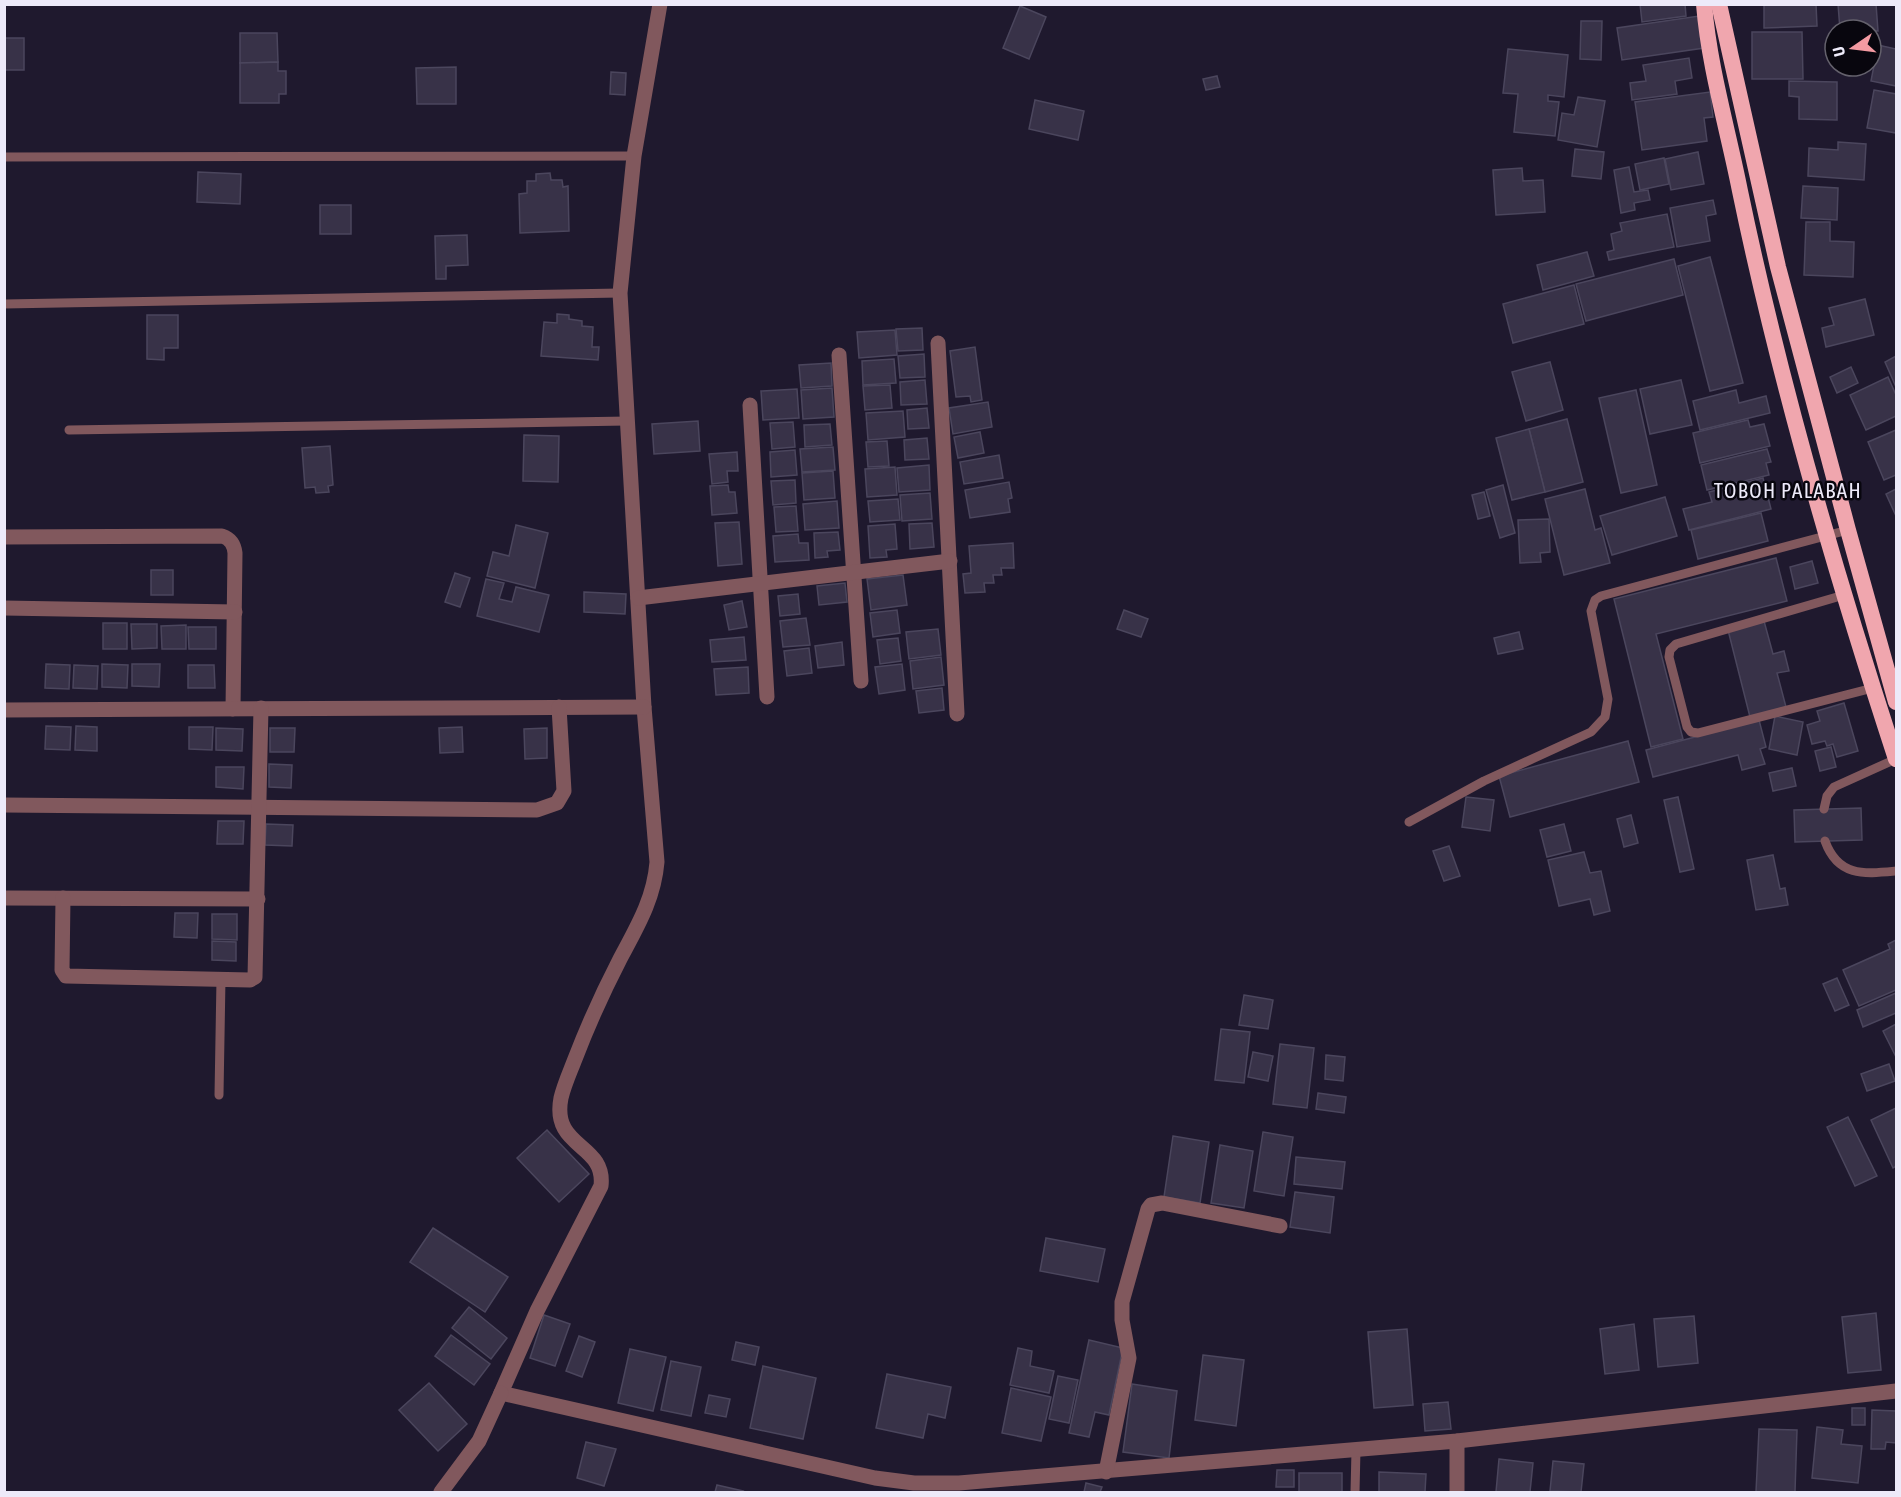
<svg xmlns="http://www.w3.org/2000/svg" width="1901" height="1497" font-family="'Asap Condensed',sans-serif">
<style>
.building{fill:#383248;stroke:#4b465d;stroke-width:1.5}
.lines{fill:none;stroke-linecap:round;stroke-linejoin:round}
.service{stroke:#81585d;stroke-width:9}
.minor{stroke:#81585d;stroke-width:15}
.trunk{stroke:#f0a6ae;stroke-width:16}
.labels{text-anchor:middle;stroke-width:5;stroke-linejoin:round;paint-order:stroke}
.quarter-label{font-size:21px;letter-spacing:1.5px;fill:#edeaf9;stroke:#08060e}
</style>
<rect width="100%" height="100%" fill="#1f192e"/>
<g class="building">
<path d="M1640,4H1685L1686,16L1642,22Z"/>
<path d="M1764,4H1816L1817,26L1764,28Z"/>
<path d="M1838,4H1876L1878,31L1840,30Z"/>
<path d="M1020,6L1046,17L1029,59L1003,48Z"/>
<path d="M1699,16L1704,48L1622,60L1617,28Z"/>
<path d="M1581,21H1602L1601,60L1580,59Z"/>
<path d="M1752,32H1802L1803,79H1752Z"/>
<path d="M240,33H277L278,62L240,63Z"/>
<rect x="4" y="38" width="20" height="32"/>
<path d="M1878,45L1896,49V86L1871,81Z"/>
<path d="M1508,49L1568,55L1564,97L1548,95V101L1559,102L1555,136L1514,132L1518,94L1503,93Z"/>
<path d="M1689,58L1692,78L1675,81L1677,94L1632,100L1630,83L1646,81L1643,65Z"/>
<path d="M278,62V71H286V94H279V103H240V63Z"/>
<path d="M456,67V104H417L416,68Z"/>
<path d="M611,72L626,73L625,95L610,94Z"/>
<path d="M1217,76L1220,87L1206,90L1203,79Z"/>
<path d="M1789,81L1837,82V120L1799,119V97L1789,96Z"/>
<path d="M1874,90L1896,94V133L1867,128Z"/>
<path d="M1710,92L1713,117L1704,118L1707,141L1642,150L1635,102Z"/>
<path d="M1578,97L1605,101L1597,147L1558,140L1562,113L1574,115Z"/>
<path d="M1035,100L1084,111L1078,140L1029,129Z"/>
<path d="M1838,142L1866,144L1864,180L1808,176L1809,148L1838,150Z"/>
<path d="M1575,149L1604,152L1601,179L1572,176Z"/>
<path d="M1698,152L1704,184L1671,190L1665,159Z"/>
<path d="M1664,158L1669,184L1640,190L1635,164Z"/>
<path d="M1629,167L1634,192L1648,190L1650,200L1634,203L1635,210L1621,213L1614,170Z"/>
<path d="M1522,168L1523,181L1543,180L1545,212L1496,215L1493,170Z"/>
<path d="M198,172L241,174L240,204L197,202Z"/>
<path d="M550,173L551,180H562L563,187L568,186L569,231L520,233L519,194L527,193V181H536V174Z"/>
<path d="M1803,186L1838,188L1837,220L1801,218Z"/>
<path d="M1713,200L1716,214L1706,216L1710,241L1677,247L1670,208Z"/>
<rect x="320" y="205" width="31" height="29"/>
<path d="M1667,214L1674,247L1609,260L1607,252L1614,250L1611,234L1622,231L1620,223Z"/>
<path d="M1806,222H1830V241L1854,242L1853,277L1804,275Z"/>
<path d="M467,235L468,265L446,266V279H436L435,236Z"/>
<path d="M1587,252L1594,276L1543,290L1537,265Z"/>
<path d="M1710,257L1743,383L1710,391L1678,266Z"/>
<path d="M1674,259L1683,295L1586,321L1576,284Z"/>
<path d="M1574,285L1584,324L1513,343L1503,304Z"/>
<path d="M1865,299L1874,335L1826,347L1822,328L1834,325L1829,308Z"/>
<path d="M557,314L569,315V319L582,321V326L593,327L592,347H599L598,360L541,356L544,322L557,323Z"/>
<path d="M147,315H178V348H164V360L147,359Z"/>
<path d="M922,328L923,350L898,351L896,329Z"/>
<path d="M895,330L897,355L859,358L857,332Z"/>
<path d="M975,347L982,400L971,402L970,396L956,397L950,351Z"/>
<path d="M924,354L925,377L900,378L898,356Z"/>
<path d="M1896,356V387L1885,362Z"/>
<path d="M894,359L896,383L863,385L862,361Z"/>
<path d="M1550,362L1563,410L1526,421L1512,372Z"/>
<path d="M831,363L832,386L801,388L799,365Z"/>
<path d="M1851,367L1858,383L1837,393L1830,377Z"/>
<path d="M1888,377L1896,395V416L1866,430L1850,395Z"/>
<path d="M925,380L927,404L901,405L900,382Z"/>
<path d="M1681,380L1692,425L1650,434L1640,389Z"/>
<path d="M890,385L892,408L865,410L863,386Z"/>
<path d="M832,388L834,417L803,419L801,390Z"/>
<path d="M797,389L799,418L763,420L761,391Z"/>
<path d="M1636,390L1657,485L1621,493L1599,398Z"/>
<path d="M1736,390L1739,403L1766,396L1770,413L1700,430L1693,401Z"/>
<path d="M988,402L992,427L953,434L949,408Z"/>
<path d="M927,408L929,428L908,429L907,410Z"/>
<path d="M903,411L905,437L868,440L866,413Z"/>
<path d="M1567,419L1583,482L1545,492L1529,429Z"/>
<path d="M1748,420L1750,427L1764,424L1770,446L1700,463L1693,433Z"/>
<path d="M698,421L700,451L654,454L652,424Z"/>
<path d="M793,422L795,447L772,449L770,423Z"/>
<path d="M830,424L832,445L805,447L804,425Z"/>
<path d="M1529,429L1545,492L1512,500L1496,438Z"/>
<path d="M1896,430V475L1884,480L1868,442Z"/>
<path d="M980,432L984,453L958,458L954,437Z"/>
<path d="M524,435L559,436L558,482L523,481Z"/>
<path d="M927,438L929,459L905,460L904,440Z"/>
<path d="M887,441L889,466L868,467L866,442Z"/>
<path d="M330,446L333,485L328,486L329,492L316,493L315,487L305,488L302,448Z"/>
<path d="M833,447L835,470L802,472L800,449Z"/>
<path d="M1767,449L1771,462L1766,463L1769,475L1707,490L1701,465Z"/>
<path d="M795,450L797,475L771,477L770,452Z"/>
<path d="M737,452L738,471H727L728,482L712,484L709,454Z"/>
<path d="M999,455L1003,478L964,484L960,462Z"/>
<path d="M929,465L930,490L899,492L897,468Z"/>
<path d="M895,467L897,495L867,497L865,469Z"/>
<path d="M833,471L835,498L804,500L802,473Z"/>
<path d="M1763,478L1771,509L1689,530L1683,509L1712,502L1709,492Z"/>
<path d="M795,480L796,503L773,505L771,481Z"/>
<path d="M1009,482L1012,498L1008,499L1010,512L970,518L965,490Z"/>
<path d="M728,485L729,492H735L737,513L712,515L710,486Z"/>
<path d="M1503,485L1515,533L1500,538L1486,490Z"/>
<path d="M1585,489L1595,530L1601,528L1610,563L1564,575L1545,499Z"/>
<path d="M1896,489V516L1886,494Z"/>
<path d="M1484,492L1490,516L1478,519L1472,495Z"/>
<path d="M930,493L932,519L902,521L900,495Z"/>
<path d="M1665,497L1677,536L1612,555L1600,516Z"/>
<path d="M898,499L900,520L870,522L868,501Z"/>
<path d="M837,501L839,528L805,530L803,504Z"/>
<path d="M796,506L798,531L776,532L774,507Z"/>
<path d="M1761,513L1768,541L1698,559L1691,530Z"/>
<path d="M1549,519L1550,552L1540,553L1541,562L1520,563L1518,520Z"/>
<path d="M739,522L742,564L718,566L715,523Z"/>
<path d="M932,523L934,547L910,549L909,524Z"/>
<path d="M895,524L897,549L886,550L887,557L870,558L868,526Z"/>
<path d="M516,525L548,533L535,588L487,576L493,552L509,556Z"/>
<path d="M838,532L840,550L827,551L828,557L815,558L814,533Z"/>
<path d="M798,534L799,543H808L809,560L775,562L773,536Z"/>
<path d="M1013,543L1014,568H1001L1002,575H993L994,583H984L985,592L965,593L963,574L971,573L969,546Z"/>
<path d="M1776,558L1787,601L1656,634L1683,739L1651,747L1614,599Z"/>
<path d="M1812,561L1818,583L1795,589L1790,567Z"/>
<rect x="151" y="570" width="22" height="25"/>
<path d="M455,573L470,578L460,607L445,602Z"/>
<path d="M903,575L907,605L871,610L867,579Z"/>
<path d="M486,579L504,583L499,599L512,602L516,587L549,595L539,632L477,616Z"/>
<path d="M845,583L847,602L819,605L817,586Z"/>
<path d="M584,592L626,594L625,614L584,612Z"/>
<path d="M798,594L800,614L780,616L778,596Z"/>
<path d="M742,601L747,627L729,630L724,605Z"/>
<path d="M897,610L900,633L873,637L870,613Z"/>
<path d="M1124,610L1148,619L1141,637L1117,629Z"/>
<path d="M806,618L810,645L783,647L780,621Z"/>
<path d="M1764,621L1773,654L1784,651L1789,671L1777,673L1786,707L1750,717L1728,630Z"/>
<rect x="103" y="623" width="24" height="26"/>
<path d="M131,624H157V648L132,649Z"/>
<path d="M186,625V649H162L161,626Z"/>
<path d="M188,627H216V649H189Z"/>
<path d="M938,629L941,655L909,659L906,632Z"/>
<path d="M1519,632L1523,649L1498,654L1494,638Z"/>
<path d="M744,637L746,660L712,662L710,640Z"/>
<path d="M898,638L901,661L880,664L877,640Z"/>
<path d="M842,642L844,665L818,668L815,646Z"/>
<path d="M809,648L812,673L787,676L784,651Z"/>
<path d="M941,657L944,685L913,689L910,661Z"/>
<path d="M46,664L70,665L69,689L45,688Z"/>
<path d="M102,664L128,665L127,688L102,687Z"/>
<path d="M132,664H160L159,687L132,686Z"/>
<path d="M902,664L905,690L879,694L875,667Z"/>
<path d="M74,665L98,666L97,689L73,688Z"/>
<path d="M188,665H214L215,688H188Z"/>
<path d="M748,667L749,693L716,695L714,669Z"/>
<path d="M942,688L944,710L919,713L916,691Z"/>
<path d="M1844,703L1858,751L1837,757L1833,744L1827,746L1825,741L1812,744L1807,725L1820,721L1817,711Z"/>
<path d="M1775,716L1803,722L1797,755L1769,749Z"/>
<path d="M1759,720L1766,747L1760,749L1765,764L1742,770L1738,755L1653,777L1646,750Z"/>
<path d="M46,726L71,727L70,750L45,749Z"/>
<path d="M76,726L97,727V751L75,750Z"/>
<path d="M189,727H213L212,750L189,749Z"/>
<path d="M462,727L463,752L440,753L439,728Z"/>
<path d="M216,728L243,729L242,751L216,750Z"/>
<path d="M270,728H295L294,752H270Z"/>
<path d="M547,728V758L525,759L524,729Z"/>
<path d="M1628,741L1639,782L1510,817L1499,776Z"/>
<path d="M1831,747L1836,767L1820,771L1815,751Z"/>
<path d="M269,764L292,765L291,788L269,787Z"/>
<path d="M216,767H244L243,789L216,787Z"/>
<path d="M1792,768L1796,786L1773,791L1769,773Z"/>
<path d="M1466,797L1494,800L1490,831L1462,827Z"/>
<path d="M1678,797L1694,869L1680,872L1664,800Z"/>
<path d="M1861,808L1862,840L1795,842L1794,810Z"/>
<path d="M1631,815L1638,843L1624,847L1617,819Z"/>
<path d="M218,821H244L243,844H217Z"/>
<path d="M266,824L293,825L292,846L265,845Z"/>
<path d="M1564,824L1571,851L1547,857L1540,830Z"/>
<path d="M1449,846L1460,876L1444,881L1433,851Z"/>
<path d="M1584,852L1590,873L1601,871L1610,911L1594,915L1590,899L1559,906L1548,860Z"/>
<path d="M1773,855L1780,889L1785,888L1788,905L1756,910L1747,860Z"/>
<path d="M175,913H198L197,938L174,937Z"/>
<path d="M212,914H237V940L212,939Z"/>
<path d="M1896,940V990L1859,1006L1843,970L1890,949L1888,944Z"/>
<path d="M212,941L236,942V961L212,960Z"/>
<path d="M1837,978L1849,1005L1835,1011L1823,984Z"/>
<path d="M1896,993V1013L1863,1027L1857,1010Z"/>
<path d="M1244,995L1273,1000L1268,1029L1239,1025Z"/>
<path d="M1896,1024V1057L1883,1031Z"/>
<path d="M1221,1029L1250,1032L1244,1083L1215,1080Z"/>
<path d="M1280,1044L1314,1048L1307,1108L1273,1104Z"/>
<path d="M1253,1052L1273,1056L1268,1081L1248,1077Z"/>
<path d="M1326,1055L1345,1057L1343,1081L1325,1079Z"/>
<path d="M1889,1064L1895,1081L1867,1091L1861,1074Z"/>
<path d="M1318,1093L1346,1097L1344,1113L1316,1109Z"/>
<path d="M1896,1108V1166L1893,1168L1871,1120Z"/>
<path d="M1848,1117L1877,1176L1855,1186L1827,1127Z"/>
<path d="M547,1130L589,1174L559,1202L517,1158Z"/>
<path d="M1263,1132L1293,1137L1284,1196L1254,1191Z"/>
<path d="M1173,1136L1209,1142L1200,1203L1164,1197Z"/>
<path d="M1220,1145L1253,1151L1244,1208L1211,1203Z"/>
<path d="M1296,1157L1345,1162L1342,1189L1294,1184Z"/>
<path d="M1295,1192L1334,1197L1330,1233L1290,1227Z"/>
<path d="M433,1228L508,1277L485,1312L410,1262Z"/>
<path d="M1046,1238L1105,1249L1098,1282L1040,1271Z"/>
<path d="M469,1307L507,1338L491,1359L452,1328Z"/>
<path d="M1876,1313L1881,1370L1848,1373L1842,1317Z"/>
<path d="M544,1315L570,1324L555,1366L530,1358Z"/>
<path d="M1694,1316L1698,1363L1658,1367L1654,1319Z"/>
<path d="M1634,1324L1639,1370L1605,1374L1600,1329Z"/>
<path d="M1407,1329L1413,1405L1374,1408L1368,1332Z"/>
<path d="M451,1335L490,1364L474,1385L435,1356Z"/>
<path d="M579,1336L595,1342L582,1377L566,1371Z"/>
<path d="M1089,1340L1123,1348L1109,1415L1095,1412L1089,1437L1069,1433Z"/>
<path d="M736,1342L759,1347L755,1365L732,1360Z"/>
<path d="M1018,1348L1032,1351L1030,1366L1054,1371L1049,1393L1010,1385Z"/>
<path d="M630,1349L666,1357L653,1411L618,1403Z"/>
<path d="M1203,1355L1244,1360L1236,1426L1195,1420Z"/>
<path d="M671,1361L701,1367L691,1416L661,1410Z"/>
<path d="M763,1366L816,1378L803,1439L750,1428Z"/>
<path d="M887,1374L951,1387L945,1418L928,1414L923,1438L876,1428Z"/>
<path d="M1058,1376L1078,1380L1069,1423L1049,1419Z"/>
<path d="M429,1383L467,1424L438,1451L399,1410Z"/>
<path d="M1132,1384L1177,1391L1169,1458L1123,1452Z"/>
<path d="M1011,1388L1051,1397L1041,1441L1002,1433Z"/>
<path d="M709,1395L730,1399L726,1417L705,1413Z"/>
<path d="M1448,1402L1451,1429L1425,1431L1423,1404Z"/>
<rect x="1852" y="1408" width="13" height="17"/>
<path d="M1872,1410L1896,1411V1443L1886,1442L1885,1449H1871Z"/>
<path d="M1817,1427L1843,1430L1841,1444L1862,1446L1858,1483L1812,1478Z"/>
<path d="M1759,1429L1797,1430L1795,1492H1756Z"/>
<path d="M586,1442L616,1449L604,1486L577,1478Z"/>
<path d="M1499,1459L1533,1463L1530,1492H1496Z"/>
<path d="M1553,1461L1584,1464L1581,1492L1550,1491Z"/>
<path d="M1277,1470H1294V1487H1276Z"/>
<path d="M1379,1472L1426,1474L1425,1492H1379Z"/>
<rect x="1299" y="1473" width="43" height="19"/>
<path d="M1086,1483L1102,1487L1100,1492H1084Z"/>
<path d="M717,1485L743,1491L742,1492H715Z"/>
</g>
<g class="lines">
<g class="service">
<path d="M4,157L634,156"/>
<path d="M4,304L620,293"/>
<path d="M69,430L627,421"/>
<path d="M1844,595L1676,644L1670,650L1669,657L1687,727L1691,732L1698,733L1873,688"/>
<path d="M1824,809L1827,796L1834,787L1896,759"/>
<path d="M1409,822L1484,781L1591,732L1605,717L1608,699L1591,611L1595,600L1601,596L1848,530"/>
<path d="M1825,841C1838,877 1864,874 1896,871"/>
<path d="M219,1095L221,979"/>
<path d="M1355,1492L1356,1450"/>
</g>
<g class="minor">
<path d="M660,4L634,156L620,293L644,707L657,862C654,899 637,927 620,959C603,992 588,1025 575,1059C570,1072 564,1085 561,1098C551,1149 606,1143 601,1186L537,1311L501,1393L875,1478L914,1483H959L1457,1441L1896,1391"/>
<path d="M938,343L957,714"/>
<path d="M839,355L861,681"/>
<path d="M750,405L767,697"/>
<path d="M4,537L222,536C231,539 234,544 235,553L233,709"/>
<path d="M638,598L950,561"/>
<path d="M4,608L235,612"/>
<path d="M4,710L644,707"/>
<path d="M4,805L537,810L557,803L564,791L559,707"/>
<path d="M4,898L258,899"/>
<path d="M63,898L62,970L66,976L250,980L255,977L261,708"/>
<path d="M1106,1472L1129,1358L1122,1320V1302L1148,1209L1151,1205L1162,1203L1280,1226"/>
<path d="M441,1492L479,1441L501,1393"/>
<path d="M1457,1492V1441"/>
</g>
<g class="trunk">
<path d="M1704,4C1709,67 1728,130 1740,191C1780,384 1835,573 1896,759"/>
<path d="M1719,4L1778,267L1848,530L1896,702"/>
</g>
</g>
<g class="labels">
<g class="quarter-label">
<text x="1788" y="498">TOBOH PALABAH</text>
</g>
</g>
<rect width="1901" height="1497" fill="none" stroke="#edeaf9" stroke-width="12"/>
<g transform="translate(1853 48) rotate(256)"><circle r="28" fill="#08060e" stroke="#64616c" stroke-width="1.5"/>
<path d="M0-4.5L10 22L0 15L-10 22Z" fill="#f49aa2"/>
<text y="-9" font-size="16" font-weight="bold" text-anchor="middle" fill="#edeaf9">U</text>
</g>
</svg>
